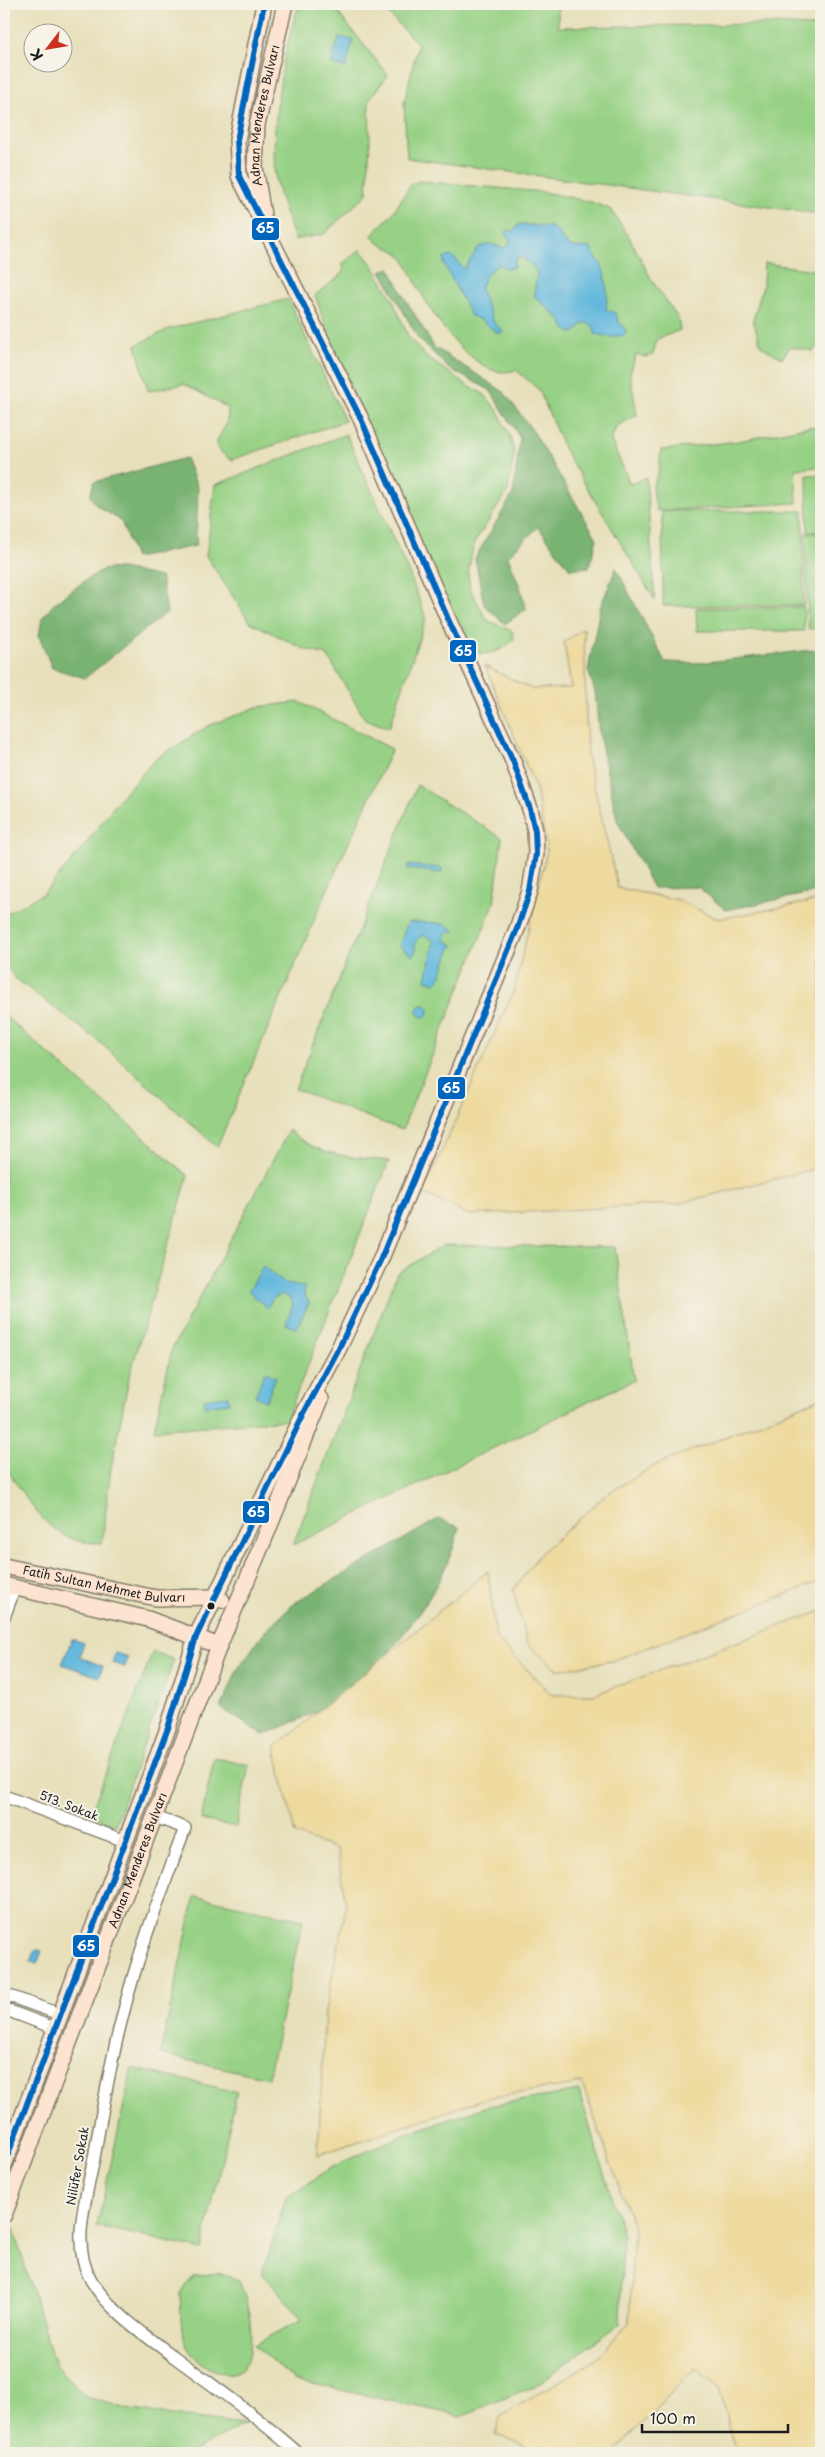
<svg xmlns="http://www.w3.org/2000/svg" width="825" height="2457" font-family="'Playpen Sans',sans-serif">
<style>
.green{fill:#97d185;stroke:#5a7650}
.forest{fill:#79b372;stroke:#4a6847}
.sand{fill:#eeda9e;stroke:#857b5d}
.water{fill:#60b7dd;stroke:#3e6a7c}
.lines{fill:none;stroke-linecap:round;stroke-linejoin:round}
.minor-casing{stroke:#827e6c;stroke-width:14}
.secondary-casing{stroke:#827e6c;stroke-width:18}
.minor{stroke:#fff;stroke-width:11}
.secondary{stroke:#fde4d0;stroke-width:15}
.bus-1-casing{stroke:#f7f3e8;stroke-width:10}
.bus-1{stroke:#0065bd;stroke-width:6}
.bus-dot{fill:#1c1c1c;stroke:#f7f3e8;stroke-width:2}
.labels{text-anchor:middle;stroke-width:4;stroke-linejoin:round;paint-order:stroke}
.street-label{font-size:12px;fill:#1c1c1c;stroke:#f7f3e8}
.line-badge{stroke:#f7f3e8;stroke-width:2}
.badge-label{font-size:14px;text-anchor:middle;font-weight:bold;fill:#fff}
</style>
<rect width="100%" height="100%" fill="#f7f3e8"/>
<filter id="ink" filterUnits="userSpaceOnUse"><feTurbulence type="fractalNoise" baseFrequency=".02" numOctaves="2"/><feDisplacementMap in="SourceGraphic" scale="10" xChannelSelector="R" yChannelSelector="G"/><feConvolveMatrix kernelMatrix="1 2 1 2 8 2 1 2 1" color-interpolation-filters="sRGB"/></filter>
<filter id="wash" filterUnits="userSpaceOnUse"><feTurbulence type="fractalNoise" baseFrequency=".0096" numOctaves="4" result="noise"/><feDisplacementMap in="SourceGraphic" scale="20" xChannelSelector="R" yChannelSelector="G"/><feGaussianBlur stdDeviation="1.12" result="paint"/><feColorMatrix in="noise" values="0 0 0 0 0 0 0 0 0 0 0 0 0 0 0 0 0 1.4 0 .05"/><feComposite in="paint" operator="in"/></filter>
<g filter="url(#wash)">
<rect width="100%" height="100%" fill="#e7e0bb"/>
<g class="green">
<path d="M300,4H331L388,75L369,100L370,143L367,194L324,234L295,240C289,221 280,201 276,181C269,141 283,40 300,4Z"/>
<path d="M379,4H558V27L775,24L821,27V214L407,158L404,104L418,44Z"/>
<path d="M419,181L543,192L588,201L610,209L628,235L653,282L678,318L680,330L657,339L653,355L644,357L636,354L630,374L637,415L617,426L611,440L630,484L646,477L655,600L565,451L539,390L516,370C497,375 489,370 474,359C449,340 433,315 418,287C413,278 409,265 402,257C393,246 378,248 372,235L393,213L411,184Z"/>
<path d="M360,250L372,264L392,298L408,336L425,356L468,386L484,394L498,411L510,436L514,452L508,491L474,543L468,574L470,589L487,620L512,631L514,639C501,653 485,658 467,649L334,351L315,295L340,276L344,269L342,264Z"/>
<path d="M764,263L821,271V343L813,351L790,347L782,358L761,346L753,320L763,286Z"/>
<path d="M288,299L345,421L231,460L220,451L216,442L227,423L228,408L184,384L148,391L136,345L169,329Z"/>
<path d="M821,426V467L795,469L797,503L657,511L652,488L659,471L661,450L739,441L806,427Z"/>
<path d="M346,434L411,578L426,618L389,728L365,719L327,655L304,649L250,622L206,556L215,485Z"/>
<path d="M807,475H821V532H808Z"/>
<path d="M662,511H803L804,605L663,606Z"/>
<path d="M805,533H821V628L808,629Z"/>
<path d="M804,607V631H697L696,608Z"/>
<path d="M299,702L392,749L329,886L217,1147L96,1039L15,978L4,963V915L44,893L85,845L120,798L157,758L208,726L257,707Z"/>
<path d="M417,785L502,838L494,903L402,1130L295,1089Z"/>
<path d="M4,1015L188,1176L129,1378L111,1468L102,1543C95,1543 86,1543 79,1541C43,1533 23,1492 4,1465Z"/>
<path d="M289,1130C318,1157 352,1157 389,1161L286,1420L154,1430L172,1349Z"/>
<path d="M444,1245L615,1247L634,1380L293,1545L397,1273Z"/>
<path d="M153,1651L174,1660L115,1825L90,1815Z"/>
<path d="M214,1758L249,1765L236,1827L201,1820Z"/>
<path d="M195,1896L303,1920L268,2078L160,2054Z"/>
<path d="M132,2068L237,2092L202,2250L97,2226Z"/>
<path d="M579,2091L623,2235L620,2324L535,2386L461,2416L294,2380L254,2345L302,2319L262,2273L286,2197L336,2165L408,2133L488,2106Z"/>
<path d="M13,2227L55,2365L86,2397L131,2410L245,2424L190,2453H4V2252Z"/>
<path d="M218,2273L239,2280C248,2304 253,2325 250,2351C249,2354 249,2359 247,2362C231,2388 193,2364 185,2342C180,2328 181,2308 180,2293L194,2276Z"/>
</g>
<g class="forest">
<path d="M390,268L403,295L434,347L504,392L535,434L597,539L589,567L570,569L538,527L508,556L520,587L526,609L505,624L484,605L475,558L513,494L520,438L490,390L448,368L418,338L381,271Z"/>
<path d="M186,458L198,489L196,546L135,558L121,521L97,506L90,496L94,482Z"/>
<path d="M117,568L161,577L167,612L85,678L52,668L39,636L42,618L55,603L90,577L102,570Z"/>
<path d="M616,568L665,662L698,663L821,649V891L726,910L698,887L653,888L617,820L599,734L595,692L588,670L600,608Z"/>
<path d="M438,1519L459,1527C448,1578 415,1622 381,1661C374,1669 367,1680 358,1686C329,1707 296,1722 263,1735L221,1708L237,1670L265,1631L296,1602Z"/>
</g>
<g class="sand">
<path d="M584,628L587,756L618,888L679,900L718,919L821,900V1167L677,1204L469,1215L423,1193L514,990L547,851L536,789L485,666L531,689L571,688L564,642Z"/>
<path d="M821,1398V1581L612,1661L558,1670L527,1644L513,1590L539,1555L608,1493L656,1465Z"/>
<path d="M488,1571L496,1638L552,1695H593L821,1611V2453H737L717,2385L695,2368L614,2453H540L495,2434L500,2417L595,2360L629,2323L634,2229L582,2083L487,2098L318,2155L325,2012L346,1907L337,1849L295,1834L275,1747Z"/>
</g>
<g class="water">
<path d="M339,37L353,40L346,68L331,64Z"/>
<path d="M519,224L551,227L559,233L564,242L573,247L591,248C593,256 601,261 603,269C607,281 608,296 606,309L615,313L619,322L626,330L625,335L611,337L595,334L594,327L587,323L582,324L576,332L571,333L565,329L560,319L534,296C535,274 545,273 521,257L515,260L514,267L508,269L498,264L486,275L480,288L494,323L503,331L500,334C489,328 483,319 471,316L444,264V258L452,256L464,269L479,247L490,244L504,248L509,245L510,240L505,233L509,229L513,232Z"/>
<path d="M408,865L442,868V873L408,869Z"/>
<path d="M408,922C421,923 449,920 455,932H447L445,940L453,945C445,958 445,971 436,983L426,980L434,941L424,935C417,938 413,943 416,951L412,956L399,945Z"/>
<circle cx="423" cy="1011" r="6"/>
<path d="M263,1266C276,1278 286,1287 305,1287L304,1293L309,1303L296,1329L286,1324L293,1305L291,1299L282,1294L273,1298L267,1308L249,1291Z"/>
<path d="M265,1372L276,1377L266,1401L255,1396Z"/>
<path d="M228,1396L229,1403L205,1406L204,1399Z"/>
<path d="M72,1639L84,1643L79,1657L103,1666L99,1677L62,1664Z"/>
<path d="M115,1653L128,1657L125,1667L112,1663Z"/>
<path d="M36,1949L42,1951L37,1964L31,1962Z"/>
</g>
</g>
<g filter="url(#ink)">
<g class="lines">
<defs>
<g id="minor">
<path d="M4,1617L15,1588"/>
<path d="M4,1796L125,1841"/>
<path d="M155,1817L185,1828C162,1890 138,1953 122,2018C110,2064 102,2111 94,2158C87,2196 70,2244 91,2280C110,2312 144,2334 173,2356C215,2387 259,2418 298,2453"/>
<path d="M4,1994L59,2014"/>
<path d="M4,2009L54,2028"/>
</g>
<g id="secondary">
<path id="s1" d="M263,215L255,167L257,125L285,4"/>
<path id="s2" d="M4,1566L156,1598L214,1597L222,1600"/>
<path d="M4,1585L148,1619L219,1646"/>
<path d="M4,2165L168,1728L196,1637L304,1413L338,1350L380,1261L517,929L530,891L536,854L535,831L530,809L513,761L448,619L361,419L239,176L237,140L264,4"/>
<path id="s3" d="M4,2215L219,1646L266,1535L321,1399"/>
</g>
</defs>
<use href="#minor" class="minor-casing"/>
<use href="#secondary" class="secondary-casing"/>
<use href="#minor" class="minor"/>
<use href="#secondary" class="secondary"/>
<defs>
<path id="bus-1" d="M4,2165L168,1728L196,1637L304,1413L338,1350L380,1261L517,929L530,891L536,854L535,831L530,809L513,761L448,619L361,419L239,176L237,140L264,4"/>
</defs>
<use href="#bus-1" class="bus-1-casing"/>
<use href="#bus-1" class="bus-1"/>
</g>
</g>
<circle class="bus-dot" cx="211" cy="1606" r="4.5"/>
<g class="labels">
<g class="street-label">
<text dy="4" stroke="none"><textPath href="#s1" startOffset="101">Adnan Menderes Bulvarı</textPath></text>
<text dy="4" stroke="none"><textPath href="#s2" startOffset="102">Fatih Sultan Mehmet Bulvarı</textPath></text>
<text transform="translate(69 1806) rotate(21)" y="4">513. Sokak</text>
<text dy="4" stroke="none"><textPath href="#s3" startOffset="379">Adnan Menderes Bulvarı</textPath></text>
<text transform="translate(78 2166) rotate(-80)" y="4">Nilüfer Sokak</text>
</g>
</g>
<g class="line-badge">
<rect x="251" y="217" width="29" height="24" rx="5" fill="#0065bd"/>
<rect x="449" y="639" width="28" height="24" rx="5" fill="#0065bd"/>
<rect x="437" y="1076" width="29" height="24" rx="5" fill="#0065bd"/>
<rect x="242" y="1500" width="28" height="24" rx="5" fill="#0065bd"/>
<rect x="72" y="1934" width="28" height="24" rx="5" fill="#0065bd"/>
</g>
<g class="badge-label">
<text x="265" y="233">65</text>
<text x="463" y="656">65</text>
<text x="451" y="1093">65</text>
<text x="256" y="1517">65</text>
<text x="86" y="1951">65</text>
</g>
<rect width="825" height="2457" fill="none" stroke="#f7f3e8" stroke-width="20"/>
<g transform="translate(48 48) rotate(239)"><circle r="24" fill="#f7f3e8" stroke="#9f9d96"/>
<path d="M0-4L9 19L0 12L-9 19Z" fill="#c8321e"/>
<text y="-8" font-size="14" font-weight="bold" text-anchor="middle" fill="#1c1c1c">K</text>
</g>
<path d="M642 2424v8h146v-8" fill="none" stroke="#1c1c1c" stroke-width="2.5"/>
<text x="650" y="2424" font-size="15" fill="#1c1c1c" stroke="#f7f3e8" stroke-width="4" paint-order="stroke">100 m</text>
</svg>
